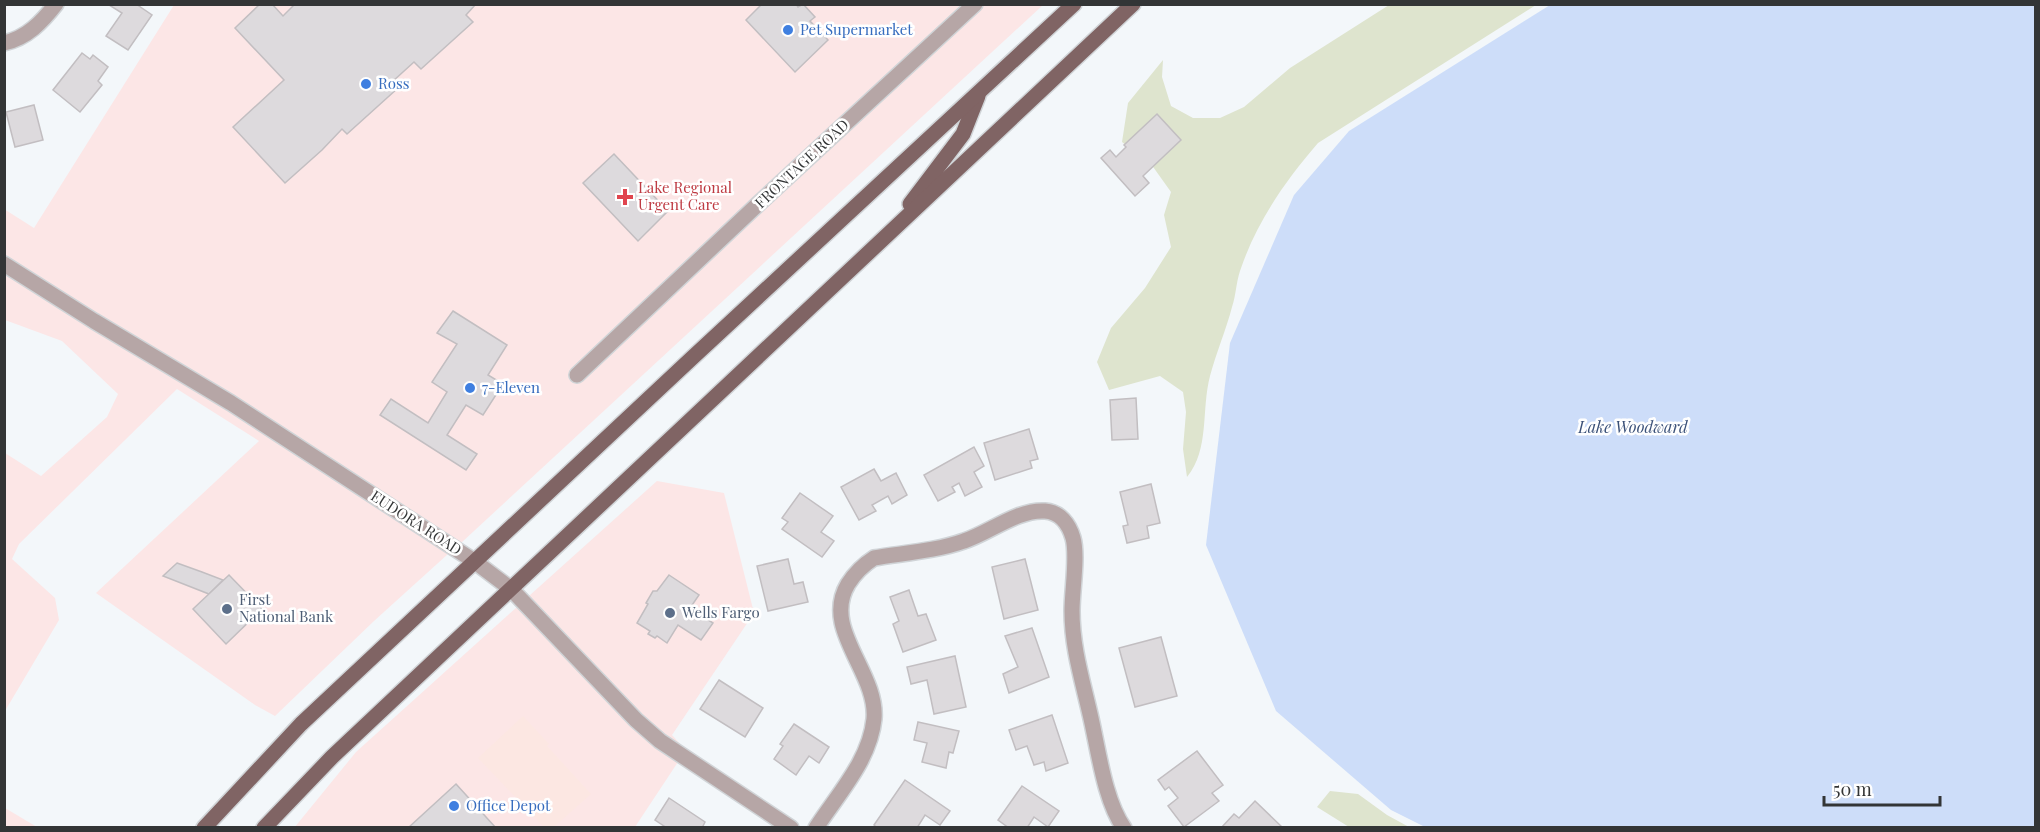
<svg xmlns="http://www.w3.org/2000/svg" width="2040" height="832" font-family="'Playfair Display',serif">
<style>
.commercial{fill:#fce6e6}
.medical{fill:#fce7e2}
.green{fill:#dee4ce}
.water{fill:#cdddf9}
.building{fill:#dddadd;stroke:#c2bec1;stroke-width:1.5}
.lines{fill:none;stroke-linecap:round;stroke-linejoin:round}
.minor-casing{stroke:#d0d4d7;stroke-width:18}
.major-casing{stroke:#d0d4d7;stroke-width:18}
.minor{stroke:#b6a6a6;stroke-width:15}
.major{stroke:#806464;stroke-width:15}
.shop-dot{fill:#3f7fe0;stroke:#fff;stroke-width:2}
.health-dot{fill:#e0444e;stroke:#fff;stroke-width:2}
.service-dot{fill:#5c6f8a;stroke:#fff;stroke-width:2}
.labels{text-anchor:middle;stroke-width:5;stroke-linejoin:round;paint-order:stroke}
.shop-label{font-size:15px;fill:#366cbe;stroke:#fff;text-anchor:start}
.street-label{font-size:15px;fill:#333536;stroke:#fff}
.health-label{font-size:15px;fill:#be3a42;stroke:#fff;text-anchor:start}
.service-label{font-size:15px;fill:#4e5e75;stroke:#fff;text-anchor:start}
.water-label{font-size:16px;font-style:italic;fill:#3a5078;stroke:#fff}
</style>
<rect width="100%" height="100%" fill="#f3f7fa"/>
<g class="commercial">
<path d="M174,5H1043L461,543L235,396L98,314L5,255L4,209L34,228Z"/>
<path d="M5,274L90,328L227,410L448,554L374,621L275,716L255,705L96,593L259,441L177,389L19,544L12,559L55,598L59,620L5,711V453L41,476L107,417L118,394L62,341L5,320Z"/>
<path d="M657,481L724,493L754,613L672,735L681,745L665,735L642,715L529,596Z"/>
<path d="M517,607L631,726L655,747L678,762L635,827L294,828L356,752Z"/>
<path d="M5,808L37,827H5Z"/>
</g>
<path class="medical" d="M523,716L549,744L547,746L591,794L554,827H544L478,758Z"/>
<g class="green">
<path d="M1389,5H1536L1318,143C1285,181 1256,223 1240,271C1236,283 1236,295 1232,307C1226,330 1216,353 1210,376C1201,410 1210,449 1187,477L1183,449L1186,412L1183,392L1160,376L1109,390L1097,362L1111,328L1145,288L1171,247L1164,215L1171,192L1151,164L1122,142L1128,103L1163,60L1162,77L1171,106L1193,118H1220L1244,107L1290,68Z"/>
<path d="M1330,791L1358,794L1387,815L1409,827H1349L1317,807Z"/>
</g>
<path class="water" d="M1550,5H2035V827H1425L1391,810L1276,711L1206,545L1230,343L1294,195L1349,131Z"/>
<g class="building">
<path d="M136,4L152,15L128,50L106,36L122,13L109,5Z"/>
<path d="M260,4H272L283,16L295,4H476L466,15L473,22L421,69L414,62L392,82L398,88L347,134L342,129L322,150L285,183L233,127L284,80L235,28Z"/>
<path d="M762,4H796L798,7L803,4L815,17L810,21L828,40L795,72L746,20Z"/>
<path d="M82,53L90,59L93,55L108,67L98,81L102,85L80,112L53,90Z"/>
<path d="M34,105L43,140L15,147L6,112Z"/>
<path d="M1157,114L1181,140L1143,176L1149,183L1135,196L1101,158L1110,150L1116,157L1126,147L1124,145Z"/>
<path d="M614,154L668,211L638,241L583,183Z"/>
<path d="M453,311L507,345L488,375L503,384L483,415L466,405L447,435L477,454L466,470L380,415L391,399L428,423L447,392L432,382L457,344L437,333Z"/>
<path d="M1136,398L1138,439L1112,440L1110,400Z"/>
<path d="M1029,429L1038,459L1030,461L1032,468L995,480L984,443Z"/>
<path d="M974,447L984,466L974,472L982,487L965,496L959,483L952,487L955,492L938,501L924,475Z"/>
<path d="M874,469L881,481L896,473L907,495L892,504L888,496L872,505L876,511L859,520L841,487Z"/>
<path d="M1151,484L1160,523L1147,526L1149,538L1127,543L1123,526L1128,525L1120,492Z"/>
<path d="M800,493L833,516L821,532L834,541L822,557L782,529L788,522L782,518Z"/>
<path d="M788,559L794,584L803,582L808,602L768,611L757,566Z"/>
<path d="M1025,559L1038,610L1004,619L992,567Z"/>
<path d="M177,563L202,572L223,580L209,594L163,576Z"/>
<path d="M229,575L262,609L226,644L193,609Z"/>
<path d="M669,575L699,595L690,608L713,623L701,640L678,625L667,643L657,636L655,638L648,634L650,631L637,623L648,604L646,603L653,591H657Z"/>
<path d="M909,590L918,616L926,614L936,640L903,652L893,624L899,621L890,597Z"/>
<path d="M1032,628L1049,677L1009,693L1003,674L1018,667L1005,636Z"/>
<path d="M1161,637L1177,696L1135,707L1119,648Z"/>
<path d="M955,656L966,707L934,714L927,680L911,684L907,667Z"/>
<path d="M719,680L763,708L745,737L700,709Z"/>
<path d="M1052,715L1068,763L1046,771L1044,762L1034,765L1027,746L1016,750L1009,730Z"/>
<path d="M918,722L959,731L953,753L949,752L946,768L922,762L927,743L914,740Z"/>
<path d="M794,724L829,747L819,763L809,756L796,775L774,759L783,746L780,744Z"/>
<path d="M1197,751L1223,785L1212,793L1219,801L1184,827L1168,806L1178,798L1169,787L1165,790L1158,780Z"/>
<path d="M905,780L950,811L940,825L925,815L917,828H877L874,825Z"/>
<path d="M456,784L496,828H408Z"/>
<path d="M1022,786L1059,811L1048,827L1034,817L1027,828H1009L998,820Z"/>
<path d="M669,798L705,822L702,828H667L655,820Z"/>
<path d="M1255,801L1283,828H1221L1234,814L1239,818Z"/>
</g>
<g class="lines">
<defs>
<g id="minor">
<path d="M4,43C27,38 42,22 56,4"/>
<path d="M4,264L94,321L231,403L474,561L511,589L636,720L660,741L791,828"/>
<path d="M577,375L755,207L975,4"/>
<path d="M816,828C838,794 870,760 874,719C878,672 821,629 848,584C855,573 863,565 874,558C904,553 936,551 964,541C989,533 1018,509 1045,511C1060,512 1069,524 1073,538C1078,556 1072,590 1072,611C1072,647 1082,679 1090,714C1098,747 1104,800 1124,828"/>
</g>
<g id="major">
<path d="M910,204L963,134L978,96"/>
<path d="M204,828L301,724L692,358L1074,4"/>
<path d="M264,828L332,757L1133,4"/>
</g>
</defs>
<use href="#minor" class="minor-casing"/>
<use href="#major" class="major-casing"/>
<use href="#minor" class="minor"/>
<use href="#major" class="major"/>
</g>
<g class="shop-dot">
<circle cx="788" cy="30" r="6"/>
<circle cx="366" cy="84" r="6"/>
<circle cx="470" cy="388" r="6"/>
<circle cx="454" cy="806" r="6"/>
</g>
<path class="health-dot" d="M622 188h6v6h6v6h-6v6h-6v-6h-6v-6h6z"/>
<g class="service-dot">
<circle cx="227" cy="609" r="6"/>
<circle cx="670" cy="613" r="6"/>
</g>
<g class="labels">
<g class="shop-label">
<text x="800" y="35">Pet Supermarket</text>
<text x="378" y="89">Ross</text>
<text x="482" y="393">7-Eleven</text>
<text x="466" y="811">Office Depot</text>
</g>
<g class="street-label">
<text transform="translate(802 164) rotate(-43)" y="5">FRONTAGE ROAD</text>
<text transform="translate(416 523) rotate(33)" y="5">EUDORA ROAD</text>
</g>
<g class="health-label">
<text x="638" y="193">Lake Regional<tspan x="638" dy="17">Urgent Care</tspan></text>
</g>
<g class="service-label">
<text x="239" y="605">First<tspan x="239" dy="17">National Bank</tspan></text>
<text x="682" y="618">Wells Fargo</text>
</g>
<g class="water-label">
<text x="1633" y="433">Lake Woodward</text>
</g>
</g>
<rect width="2040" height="832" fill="none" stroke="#333536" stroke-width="12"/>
<path d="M1824 796v9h116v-9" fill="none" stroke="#333536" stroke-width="3"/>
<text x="1833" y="796" font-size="18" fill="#333536" stroke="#ffffff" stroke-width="4.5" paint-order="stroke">50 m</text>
</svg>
